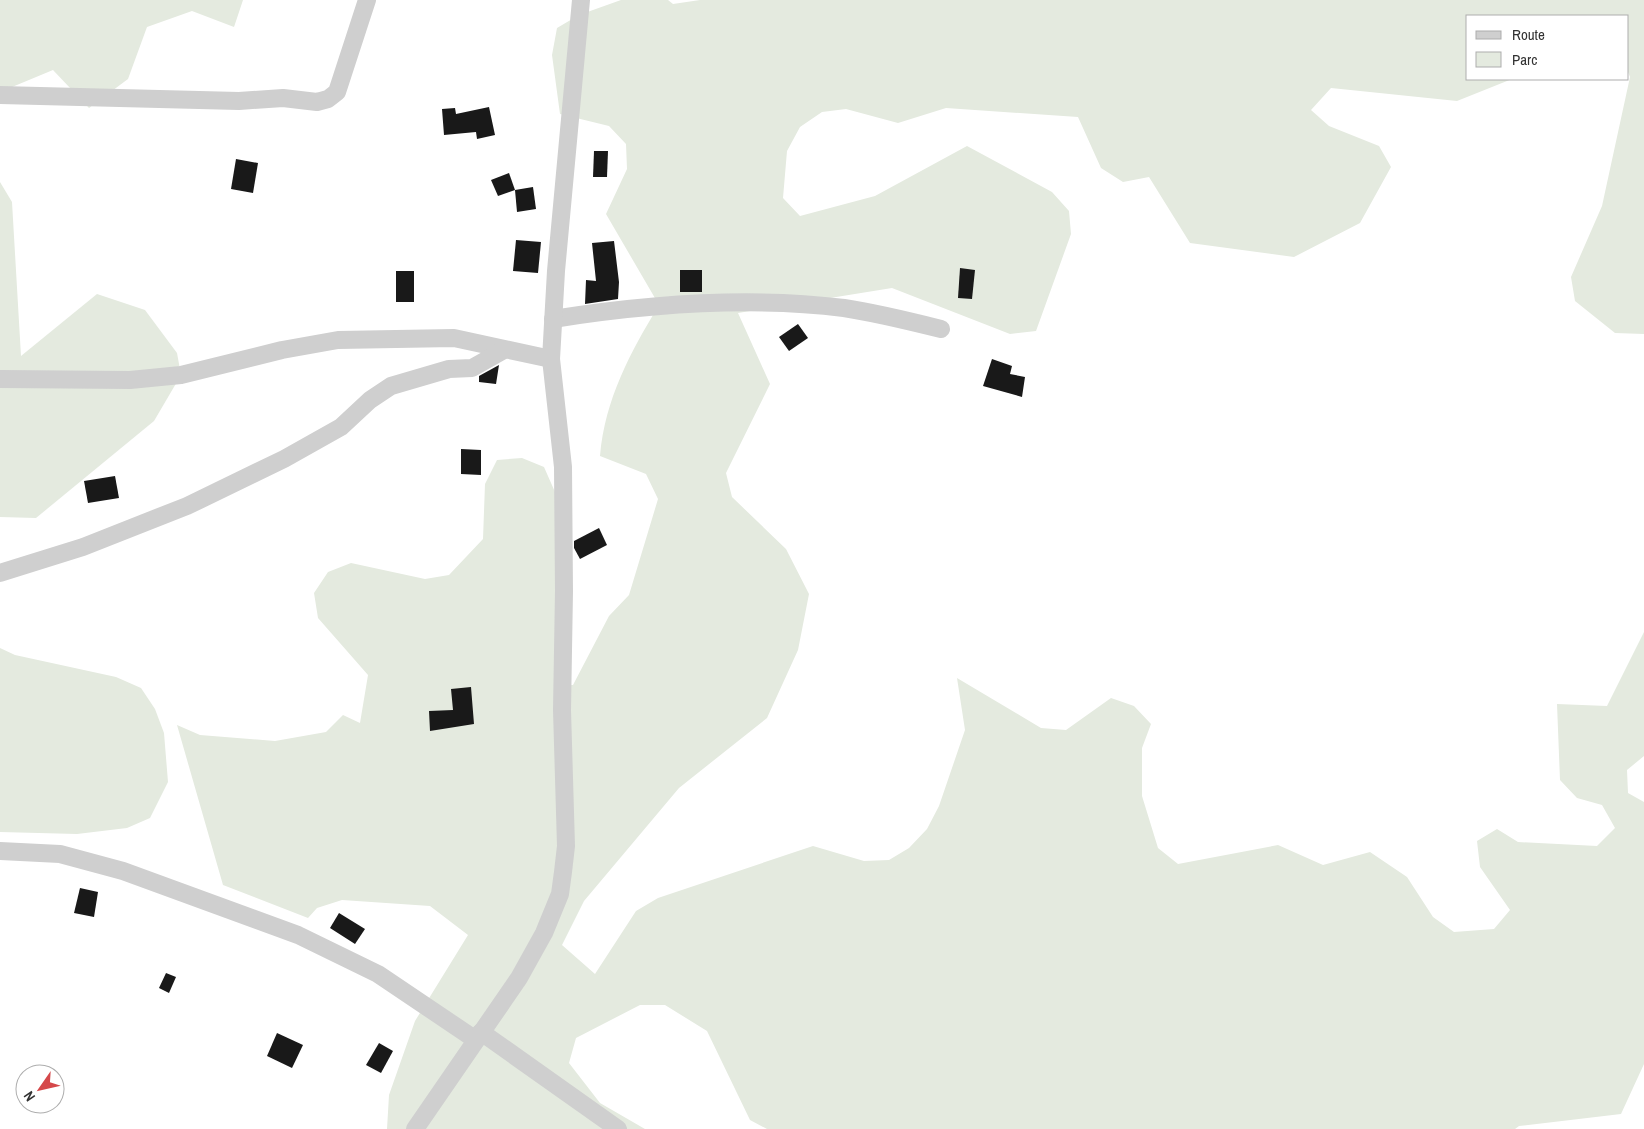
<svg xmlns="http://www.w3.org/2000/svg" width="1644" height="1129" font-family="'Archivo Narrow',sans-serif">
<style>
.green{fill:#e4eadf}
.building{fill:#191919}
.lines{fill:none;stroke-linecap:round;stroke-linejoin:round}
.minor{stroke:#cfcfcf;stroke-width:18}
</style>
<rect width="100%" height="100%" fill="#fff"/>
<g class="green">
<path d="M0,0H243L234,27L192,11L147,27L128,79L89,108L53,70L0,92Z"/>
<path d="M621,0H668L673,4L700,0H1644V334L1615,333L1575,301L1571,277L1602,206L1630,77L1628,72V16H1468V79H1512L1457,101L1331,88L1311,110L1329,126L1379,146L1391,167L1360,223L1294,257L1190,243L1149,177L1123,182L1101,168L1078,117L946,108L898,123L846,109L822,112L800,127L787,151L783,198L800,216L875,196L967,146L1052,192L1069,211L1071,234L1036,331L1010,334L892,288L738,313L770,384L726,473L732,497L786,549L809,594L798,650L767,718L679,788L584,901L562,945L595,974L636,911L658,898L813,846L864,861L889,860L909,848L927,829L939,806L965,730L957,678L1041,728L1066,730L1111,698L1134,706L1151,724L1142,748V796L1158,848L1178,864L1278,845L1323,865L1370,852L1407,877L1433,917L1454,932L1494,929L1510,910L1480,867L1477,841L1497,829L1518,842L1597,846L1615,828L1602,805L1577,798L1560,780L1557,704L1607,706L1644,632V756L1627,770L1628,793L1644,802V1064L1621,1114L1519,1126L1515,1129H767L750,1120L707,1031L665,1005H640L576,1038L569,1063L600,1103L645,1129H387L389,1095L415,1021L468,935L430,906L342,900L317,908L308,918L223,885L177,725L200,735L275,741L326,732L343,715L360,723L368,675L318,618L314,593L328,572L351,563L425,579L449,575L483,539L485,484L497,460L522,458L544,467L555,492L564,591L554,686L573,685L609,616L629,595L658,499L646,474L600,456C605,399 630,353 659,305L606,214L627,169L626,144L609,126L560,114L552,55L557,28L579,15Z"/>
<path d="M0,182L12,202L21,356L97,294L145,310L177,353L181,375L154,421L36,518L0,517Z"/>
<path d="M0,648L15,655L116,677L141,688L155,709L164,733L168,782L150,818L127,828L77,834L0,832Z"/>
</g>
<g class="building">
<path d="M489,107L495,135L477,139L476,132L444,135L442,109L455,108L456,114Z"/>
<path d="M594,151H608L607,177H593Z"/>
<path d="M236,159L258,163L253,193L231,189Z"/>
<path d="M509,173L515,190L498,196L491,180Z"/>
<path d="M533,187L536,209L517,212L515,190Z"/>
<path d="M516,240L541,242L538,273L513,271Z"/>
<path d="M614,241L619,282L618,299L585,304L586,280L596,281L592,243Z"/>
<path d="M960,268L975,270L972,299L958,298Z"/>
<rect x="680" y="270" width="22" height="22"/>
<rect x="396" y="271" width="18" height="31"/>
<path d="M798,324L808,338L789,351L779,337Z"/>
<path d="M992,359L1012,366L1010,374L1025,377L1022,397L983,386Z"/>
<path d="M499,365L496,384L479,382V376Z"/>
<path d="M461,449L481,450V475L461,474Z"/>
<path d="M115,476L119,498L88,503L84,481Z"/>
<path d="M599,528L607,545L580,559L574,548V541Z"/>
<path d="M471,687L474,724L430,731L429,711L453,710L451,689Z"/>
<path d="M80,888L98,892L94,917L74,913Z"/>
<path d="M339,913L365,929L355,944L330,928Z"/>
<path d="M166,973L176,977L169,993L159,988Z"/>
<path d="M277,1033L303,1045L292,1068L267,1056Z"/>
<path d="M379,1043L393,1051L381,1073L366,1065Z"/>
</g>
<g class="lines">
<g class="minor">
<path d="M0,95L239,101L283,98L317,102L328,99L337,92L367,0"/>
<path d="M553,319C648,304 748,296 844,308C877,313 909,321 941,329"/>
<path d="M0,379L130,380L181,375L282,350L338,340L454,338L551,359"/>
<path d="M0,573L83,547L187,506L284,459L341,427L370,400L391,386L449,369L472,368L504,350"/>
<path d="M0,851L60,854L123,871L298,935L378,974L476,1040"/>
<path d="M481,1032L618,1129"/>
<path d="M415,1129L519,978L544,933L560,894L563,872L566,846L562,710L564,591L563,467L551,359L556,271L581,0"/>
</g>
</g>
<rect x="1466" y="15" width="162" height="65" fill="#ffffff" stroke="#adadad"/>
<rect x="1476" y="31" width="25" height="8" fill="#cfcfcf" stroke="#adadad"/>
<text x="1512" y="40" font-size="15" fill="#323232">Route</text>
<rect x="1476" y="52" width="25" height="15" fill="#e4eadf" stroke="#adadad"/>
<text x="1512" y="65" font-size="15" fill="#323232">Parc</text>
<g transform="translate(40 1089) rotate(236)"><circle r="24" fill="#ffffff" stroke="#adadad"/>
<path d="M0-4L9 19L0 12L-9 19Z" fill="#d5484a"/>
<text y="-8" font-size="14" font-weight="bold" text-anchor="middle" fill="#323232">N</text>
</g>
</svg>
